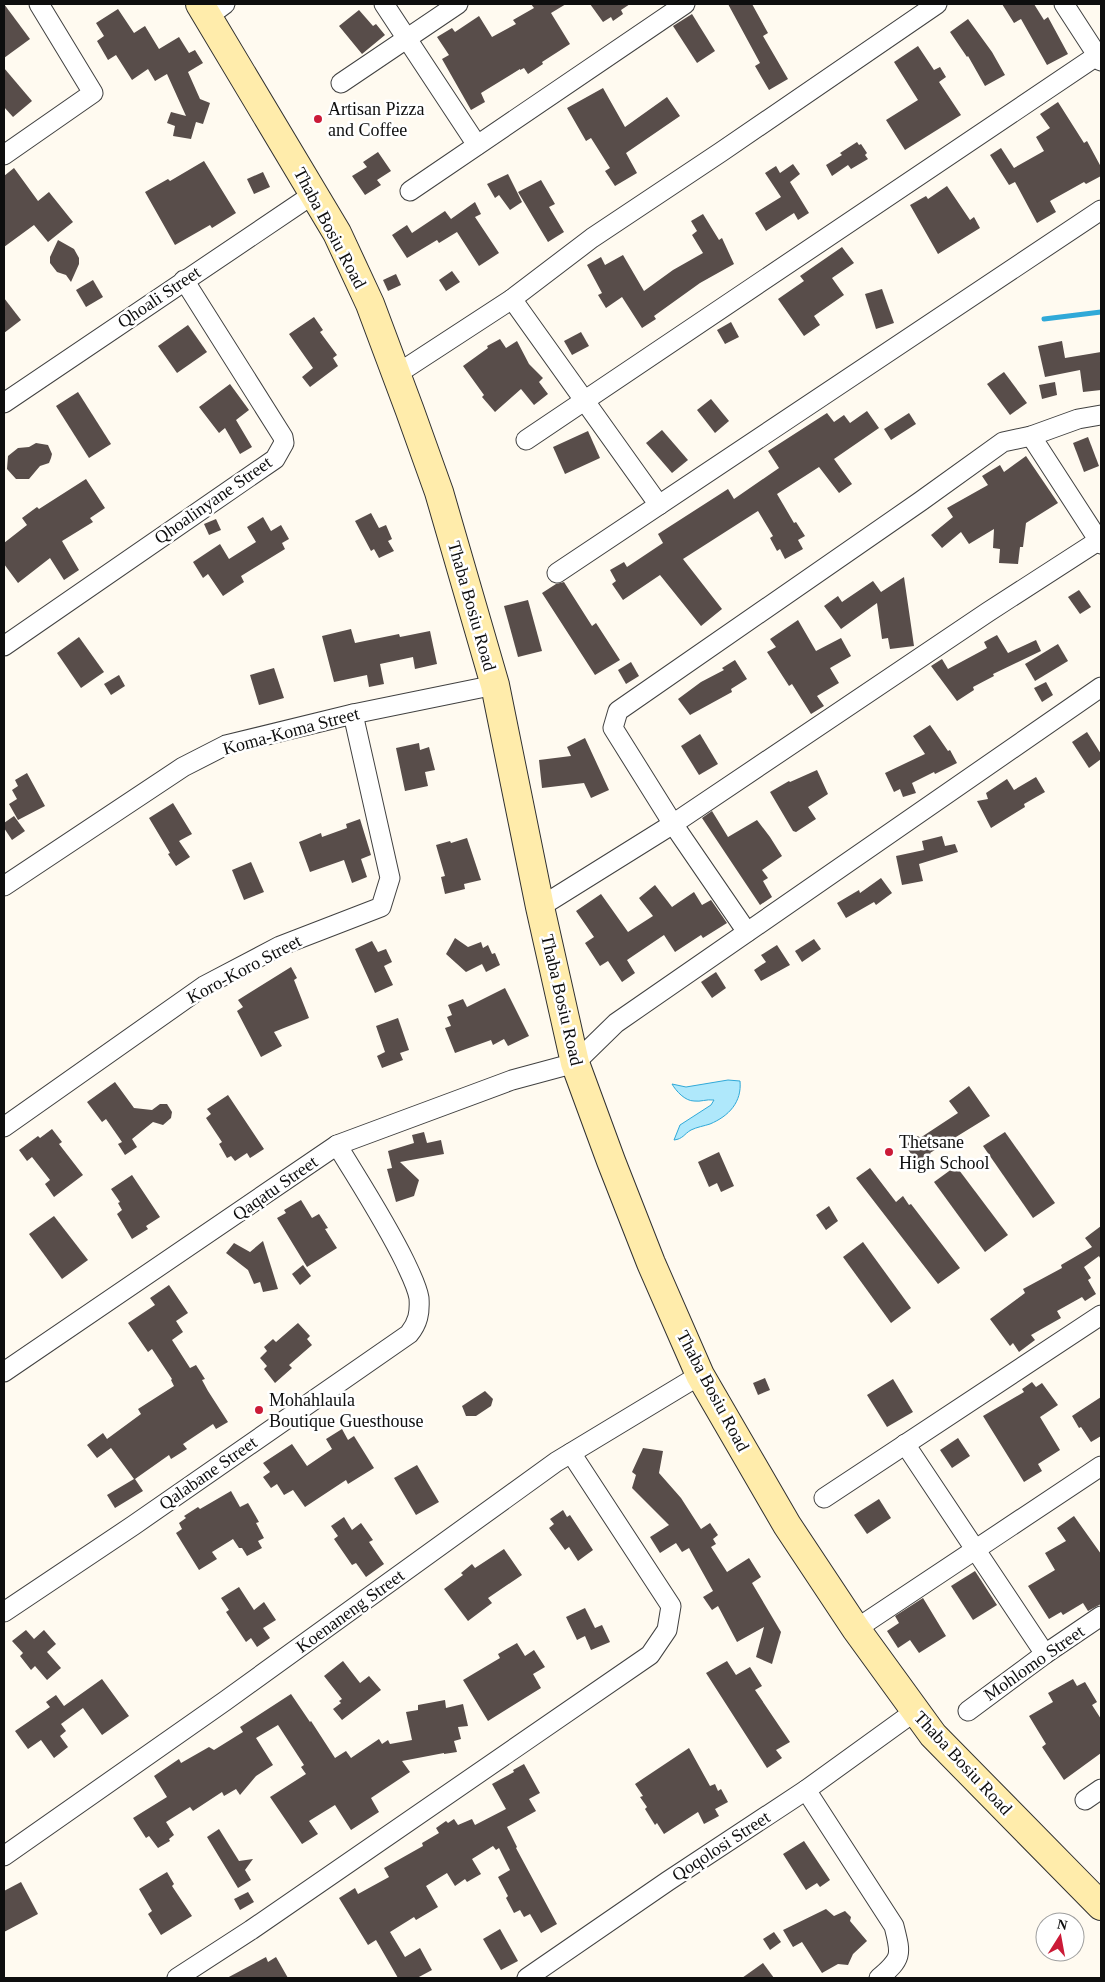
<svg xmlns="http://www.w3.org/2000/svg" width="1105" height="1982" font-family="'Times New Roman',serif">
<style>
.water{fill:#afe8fb;stroke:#30a9d8}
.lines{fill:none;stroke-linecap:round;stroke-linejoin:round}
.stream{stroke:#30a9d8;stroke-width:5}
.building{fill:#584d4a}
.street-casing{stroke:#414141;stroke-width:21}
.secondary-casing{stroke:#303030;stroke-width:30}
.street{stroke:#fff;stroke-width:19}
.secondary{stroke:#ffecab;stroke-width:28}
.poi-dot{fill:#cb1a37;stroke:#fff;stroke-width:2}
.labels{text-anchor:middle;stroke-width:5;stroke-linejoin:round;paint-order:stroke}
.poi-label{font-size:18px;fill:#0e0e0e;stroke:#fff;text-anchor:start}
.street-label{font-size:18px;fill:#0e0e0e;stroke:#fff}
</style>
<rect width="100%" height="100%" fill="#fffaf0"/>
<path class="water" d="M728,1080L740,1081C742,1102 729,1116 710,1124C704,1126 697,1127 691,1130C684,1134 683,1139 674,1140L680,1125L711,1105L714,1100C706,1099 701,1102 694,1101C685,1101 676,1091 672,1084L686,1087Z"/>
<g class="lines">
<path class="stream" d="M1044,319L1101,312"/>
</g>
<g class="building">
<path d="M4,4L30,39L4,58Z"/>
<path d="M531,4H566L551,13L570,44L542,62L543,64L528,74L524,68L520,70V69L481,93L485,102L471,110L442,59L449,55L437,37L452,28L455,32L479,16L492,37L516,24L513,20L534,8Z"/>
<path d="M590,4H630L621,10L623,14L613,21L611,17L603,22Z"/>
<path d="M728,4H752L768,33L763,36L788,79L769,90L755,66L760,63Z"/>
<path d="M1002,4H1034L1044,20L1048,17L1068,54L1047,65L1021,19L1014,23Z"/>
<path d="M118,9L134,33L145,26L159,49L179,37L189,53L195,50L203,63L188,72L200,99L210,103L203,124L196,122L191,139L173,136L175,126L167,123L171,112L186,116L167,74L155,81L148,69L132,80L116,55L108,60L97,41L104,36L96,23Z"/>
<path d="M359,10L373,26L376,24L385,35L362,54L339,26Z"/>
<path d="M692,14L715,51L697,63L673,26Z"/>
<path d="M968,19L992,52L1005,75L985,86L968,56L967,57L950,32Z"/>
<path d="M918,46L934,70L940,67L946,77L939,82L961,115L905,150L886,120L918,100L894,62Z"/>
<path d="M4,68L32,101L13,117L4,107Z"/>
<path d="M603,88L625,127L667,97L680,116L626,153L637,173L615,186L605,171L610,168L591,138L586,141L567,108Z"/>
<path d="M1058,102L1084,143L1087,141L1101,167V176L1086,184L1084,182L1050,201L1056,212L1037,223L1015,182L1009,185L990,155L1001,148L1014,168L1044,151L1036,137L1050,128L1040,114Z"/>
<path d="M857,142L859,145L861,144L867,153L865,155L868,159L851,169L848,165L832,176L826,165L842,155L840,153Z"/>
<path d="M378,152L391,171L377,180L381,185L365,195L352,176L367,167L363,162Z"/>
<path d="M204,161L236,213L212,228L210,225L175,245L145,192L168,179L170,181Z"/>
<path d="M793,164L800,174L790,182L809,213L798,220L794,213L766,231L755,213L781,197L765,173L776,166L780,173Z"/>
<path d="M14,168L38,201L49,192L73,222L48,242L34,225L4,247V176Z"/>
<path d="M263,172L270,187L254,194L247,179Z"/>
<path d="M508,174L522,202L510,210L499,195L495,198L487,184Z"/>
<path d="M541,180L555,204L549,207L564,232L548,242L518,192Z"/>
<path d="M947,186L970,220L974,217L980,228L938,254L910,205L926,196L928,199Z"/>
<path d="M475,202L481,214L475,217L499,253L479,266L457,232L439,243L437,240L407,258L392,235L407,225L412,233L445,211L451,219Z"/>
<path d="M703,214L719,240L722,238L734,264L700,283L654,316L656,319L642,328L622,297L606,308L598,295L602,293L587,265L601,257L605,265L623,255L644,291L673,270L703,253L692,235L697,231L691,221Z"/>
<path d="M58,240L74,249L79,258V264L71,282L66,275L57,272L50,263V257Z"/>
<path d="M842,247L854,263L832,278L844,295L814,316L820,325L804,336L778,299L804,281L800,276Z"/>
<path d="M452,271L460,282L446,291L439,280Z"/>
<path d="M396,274L401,285L388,291L383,280Z"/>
<path d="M93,280L103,297L86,307L76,290Z"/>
<path d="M882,289L894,323L876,329L865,294Z"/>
<path d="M4,298L21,320L4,333Z"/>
<path d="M314,317L323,330L320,332L337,355L333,358L338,366L310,387L302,377L313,368L289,334Z"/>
<path d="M731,322L739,337L725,344L717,330Z"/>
<path d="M188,325L207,352L177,373L158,346Z"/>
<path d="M581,332L589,346L572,355L564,341Z"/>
<path d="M500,339L506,348L517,341L529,364L543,378L539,382L548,394L534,405L521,389L495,412L482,397L484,395L463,366L488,348L487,346Z"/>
<path d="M1062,341L1065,358L1101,352V390L1083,392L1080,370L1045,377L1038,346Z"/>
<path d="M1004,372L1027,403L1010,415L987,384Z"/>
<path d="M1055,382L1057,395L1042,399L1039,385Z"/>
<path d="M230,384L249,410L236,420L252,447L240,454L225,428L219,433L199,407Z"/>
<path d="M78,392L111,444L89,458L56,406Z"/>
<path d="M711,399L729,421L715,433L697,410Z"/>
<path d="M867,411L879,428L834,459L852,484L839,493L819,467L777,494L794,523L796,522L805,536L798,540L803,549L785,559L780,549L777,551L770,538L773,536L758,511L683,559L722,609L701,626L660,575L623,600L612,584L616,581L610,570L624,562L627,567L663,543L658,534L728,489L734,499L779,468L768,451L827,413L834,422L844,415L850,423Z"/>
<path d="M909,413L916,424L891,440L884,429Z"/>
<path d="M662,430L688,460L672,473L646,443Z"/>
<path d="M588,431L600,458L565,474L553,447Z"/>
<path d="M1088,437L1099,466L1084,472L1073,443Z"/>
<path d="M36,443L48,445L52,454L51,458L49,463L40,466L29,479H16L7,469L8,456L18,448L29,447Z"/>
<path d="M1026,456L1058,503L1026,523L1023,547H1020L1018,564L999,563L1000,549L993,548L994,529L969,544L961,532L942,548L931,535L953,517L947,508L988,485L982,476L1000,465L1004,472Z"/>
<path d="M86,479L105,508L90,518L93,522L62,541L79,570L64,580L50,558L18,583L4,564V543L27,525L22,518L37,507L39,509Z"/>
<path d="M371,513L379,528L386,525L392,539L388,541L394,551L379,558L374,549L371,551L355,521Z"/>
<path d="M263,517L271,531L281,525L289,539L282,543L285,549L241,576L244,582L223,596L208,574L203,578L193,562L220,544L229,559L256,542L247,527Z"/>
<path d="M216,519L221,530L209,535L204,524Z"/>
<path d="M904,577L914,646L890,649L888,638L882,639L877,603L841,629L824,606L838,596L842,602L873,581L881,592Z"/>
<path d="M564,582L592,626L596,623L620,660L595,675L542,593L556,584Z"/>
<path d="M1079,590L1091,607L1080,614L1068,597Z"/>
<path d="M528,600L542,651L518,657L504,606Z"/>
<path d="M798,620L816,651L841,638L851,656L830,668L839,683L817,696L824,706L811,714L792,684L789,686L767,652L776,647L770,639Z"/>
<path d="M351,629L355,643L399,634L400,637L430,631L437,664L415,669L413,657L380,664L384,684L369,687L367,675L334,682L322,636Z"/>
<path d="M997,635L1008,653L1036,640L1041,651L993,674L994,676L973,687L974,690L957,701L931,666L942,659L948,669L987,648L984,642Z"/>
<path d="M79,637L104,672L81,688L57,653Z"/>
<path d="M1058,644L1068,661L1035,681L1025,664Z"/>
<path d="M735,660L747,679L731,689L732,692L690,715L678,699L701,682L724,670L722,668Z"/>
<path d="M631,662L639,676L626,684L618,670Z"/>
<path d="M274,668L284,698L259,705L250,675Z"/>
<path d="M119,675L125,686L111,695L104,684Z"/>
<path d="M1046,682L1053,695L1042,702L1034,688Z"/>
<path d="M930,725L948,751L950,750L957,763L935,774L934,772L912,783L916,793L903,797L900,789L894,792L885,773L925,754L913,736Z"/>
<path d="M1087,732L1101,754V759L1089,768L1072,742Z"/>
<path d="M700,734L718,764L699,775L681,746Z"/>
<path d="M585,738L609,790L591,798L584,783L542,788L539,760L571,756L567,747Z"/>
<path d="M419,743L420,750L429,747L435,770L425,772L428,786L405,791L396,748Z"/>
<path d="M817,770L828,794L808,807L816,819L796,832L793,831L770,792L789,781L790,782Z"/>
<path d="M27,773L45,806L18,820L9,804L17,799L12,790L18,786L15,780Z"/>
<path d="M1036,777L1045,792L1024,804L1025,807L991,828L977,801L988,799L986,793L1007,779L1014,790Z"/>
<path d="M173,803L192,834L179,841L190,857L176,866L168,854L170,853L149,818Z"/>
<path d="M712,811L728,837L757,820L770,837L782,856L762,870L768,878L763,881L772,897L760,905L702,818Z"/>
<path d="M14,816L25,831L12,840L4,828V823Z"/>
<path d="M360,819L371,855L361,859L367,877L352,883L344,860L310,872L299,842L321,833L322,837L347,828L346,824Z"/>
<path d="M942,836L945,846L955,844L958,852L919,864L923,881L902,885L896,856L924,850L922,841Z"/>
<path d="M467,838L481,880L464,884L465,889L445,894L441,877L445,876L436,845L450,841L451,843Z"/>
<path d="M251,862L264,892L244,900L232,870Z"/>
<path d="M881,878L892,893L876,905L874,902L846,918L837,903L859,890L860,893Z"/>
<path d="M655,885L672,907L694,892L702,905L711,900L727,923L703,938L701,935L675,952L664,935L627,960L635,973L622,982L608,961L600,966L585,943L594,937L576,911L601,894L628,932L653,916L639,898Z"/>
<path d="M455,938L468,947L481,942L483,948L488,945L492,954L495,953L500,965L486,972L482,964L466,972L446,954Z"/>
<path d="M814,939L821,949L802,962L795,951Z"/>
<path d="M372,941L378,952L386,949L392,962L384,966L393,985L375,993L355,949Z"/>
<path d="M777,945L790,965L761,981L754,970L766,962L761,955Z"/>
<path d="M291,967L297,978L294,980L309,1018L274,1032L282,1046L261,1057L237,1011L243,1007L238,1000Z"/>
<path d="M716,972L726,988L712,998L701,982Z"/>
<path d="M505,988L529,1036L508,1046L504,1039L493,1045L491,1040L455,1053L445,1028L451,1026L447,1017L452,1015L448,1005L463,999L467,1007Z"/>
<path d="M398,1018L409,1050L400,1053L403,1060L382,1068L377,1056L385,1052L376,1026Z"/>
<path d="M115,1082L134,1108L152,1110L160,1104H167L172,1112L171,1118L163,1125L153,1122L132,1139L137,1147L125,1155L118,1144L122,1142L106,1119L102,1122L87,1102Z"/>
<path d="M969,1086L990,1116L930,1153L931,1155L918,1164L905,1145L918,1136L920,1138L958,1113L949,1101Z"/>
<path d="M228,1095L264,1149L250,1158L247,1153L235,1161L231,1156L227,1158L219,1144L222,1142L206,1118L211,1114L207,1109Z"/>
<path d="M52,1129L62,1142L59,1144L83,1175L54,1197L45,1184L50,1180L32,1157L27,1161L19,1150L38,1136L40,1138Z"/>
<path d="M424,1132L427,1143L441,1140L444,1154L400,1162L419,1180L414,1196L396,1202L387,1169L392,1168L388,1151L414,1143L412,1135Z"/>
<path d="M1005,1132L1055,1203L1033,1218L983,1146Z"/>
<path d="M719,1152L734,1186L721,1192L717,1183L709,1187L698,1162Z"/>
<path d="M956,1166L1008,1235L985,1252L934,1182Z"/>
<path d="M870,1168L896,1202L903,1196L909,1205L911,1204L960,1268L938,1284L856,1178Z"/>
<path d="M132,1175L160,1217L146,1226L148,1229L132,1239L117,1214L122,1210L118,1203L120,1202L111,1189Z"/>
<path d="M301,1200L312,1218L319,1214L328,1228L325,1229L337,1248L307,1267L277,1218L286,1213L284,1210Z"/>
<path d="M829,1206L838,1221L826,1230L816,1215Z"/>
<path d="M54,1216L88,1260L62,1279L29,1234Z"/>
<path d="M1101,1226V1260L1099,1256L1084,1267L1091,1278L1088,1280L1096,1294L1085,1301L1082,1297L1057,1311L1061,1318L1031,1335L1035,1340L1019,1352L1013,1343L1010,1346L990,1319L1025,1293L1023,1289L1062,1268L1061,1265L1092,1247L1085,1238Z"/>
<path d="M263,1241L278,1289L263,1292L260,1282L254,1284L248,1270L226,1253L234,1243L250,1252Z"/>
<path d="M863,1242L911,1308L891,1323L843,1257Z"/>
<path d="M303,1265L311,1276L300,1285L292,1274Z"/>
<path d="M169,1285L188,1313L176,1321L183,1332L172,1340L190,1368L196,1365L205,1379L202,1380L208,1391L228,1422L216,1429L213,1424L183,1444L187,1449L171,1459L169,1455L135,1479L143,1491L115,1508L107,1495L134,1479L111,1448L97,1458L87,1445L103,1433L107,1439L141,1414L138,1409L174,1386L171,1380L172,1379L152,1349L148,1352L128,1323L155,1305L150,1298Z"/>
<path d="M298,1323L310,1336L307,1339L312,1345L289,1365L292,1368L275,1383L264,1369L267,1366L260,1358L267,1351L264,1347L273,1339L276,1342Z"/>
<path d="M765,1378L770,1390L758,1395L753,1383Z"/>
<path d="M893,1379L913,1412L887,1427L867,1395Z"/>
<path d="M1032,1382L1036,1387L1042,1383L1058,1405L1040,1417L1060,1450L1038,1464L1042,1471L1024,1482L983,1416L1024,1392L1022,1389Z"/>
<path d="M485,1391L493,1399L491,1406L476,1416H466L462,1406Z"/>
<path d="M1101,1397V1436L1091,1442L1081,1427L1079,1428L1072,1416Z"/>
<path d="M342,1429L348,1440L354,1436L374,1468L348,1484L346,1480L305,1507L293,1490L284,1495L277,1484L271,1488L263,1477L270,1472L263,1463L292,1444L307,1466L332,1449L326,1439Z"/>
<path d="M958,1438L970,1456L952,1468L940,1450Z"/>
<path d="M643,1448L663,1451L659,1473L681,1498L701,1529L710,1523L718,1535L713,1539L716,1544L711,1547L727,1572L749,1558L761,1577L752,1583L781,1632L772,1664L756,1657L764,1627L737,1642L718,1606L712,1610L703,1597L713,1591L689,1548L682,1552L676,1543L660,1553L650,1537L669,1525L632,1488L636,1475L632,1472Z"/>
<path d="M417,1465L439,1502L416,1515L394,1478Z"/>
<path d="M231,1491L240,1507L248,1503L259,1522L256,1523L264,1538L258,1541L262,1548L247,1556L242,1548H239L233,1539L212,1552L217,1559L199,1570L176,1533L182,1529L179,1523L186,1518L184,1516L198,1507L200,1509Z"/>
<path d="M879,1499L891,1518L867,1534L854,1515Z"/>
<path d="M563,1510L567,1517L570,1515L593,1550L578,1561L569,1547L565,1550L549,1528L554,1524L550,1519Z"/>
<path d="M1074,1516L1101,1554V1604L1088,1611L1083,1603L1063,1615L1061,1612L1049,1619L1028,1586L1055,1570L1045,1553L1066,1541L1057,1528Z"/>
<path d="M344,1517L352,1530L361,1523L373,1540L369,1542L384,1564L366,1577L356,1563L352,1565L334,1539L338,1536L331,1526Z"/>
<path d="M504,1549L522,1575L488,1598L492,1603L468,1621L444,1589L463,1575L461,1573L472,1564L475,1568Z"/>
<path d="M975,1571L997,1605L973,1620L951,1586Z"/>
<path d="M239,1587L254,1610L264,1602L276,1620L263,1628L270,1638L257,1647L251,1638L246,1642L226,1612L229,1610L221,1598Z"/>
<path d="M923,1598L946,1636L919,1653L910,1640L898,1648L887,1631L899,1623L895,1616Z"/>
<path d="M585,1608L595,1628L602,1625L610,1642L591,1650L585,1636L577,1640L566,1617Z"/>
<path d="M26,1630L34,1639L44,1630L56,1644L47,1652L61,1668L47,1680L35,1666L31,1670L20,1656L23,1653L12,1641Z"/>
<path d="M517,1643L525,1656L534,1650L545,1667L533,1674L541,1688L488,1721L463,1680L500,1658L498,1654Z"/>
<path d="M343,1661L360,1683L369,1676L381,1690L342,1720L333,1709L341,1703L339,1701L342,1699L324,1676Z"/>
<path d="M727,1661L736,1675L750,1667L762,1686L755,1690L790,1742L776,1750L782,1758L767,1768L706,1673Z"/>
<path d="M102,1679L129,1716L102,1735L83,1708L61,1724L66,1731L60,1736L68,1747L54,1758L41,1740L28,1749L15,1731L50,1707L46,1702L56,1695L64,1706Z"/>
<path d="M1073,1679L1077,1686L1085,1682L1097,1702L1092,1705L1101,1719V1753L1064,1780L1042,1747L1046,1744L1029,1716L1053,1702L1048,1693Z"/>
<path d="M291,1694L310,1722L311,1721L335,1758L346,1751L351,1758L379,1739L382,1744L388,1740L390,1744L412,1740L406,1712L418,1710V1705L445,1700L446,1708L463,1704L468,1726L458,1727L461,1739L454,1741L457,1752L444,1754V1753L402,1761L410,1772L371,1798L379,1812L351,1830L335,1805L309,1821L318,1834L302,1844L270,1797L306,1774L301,1767L304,1765L278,1725L256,1738L273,1765L256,1776L240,1795L236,1789L224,1796L222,1792L193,1811L190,1807L166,1822L174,1835L169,1839L170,1841L158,1848L149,1836L146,1838L133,1818L167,1797L154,1776L179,1759L181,1763L209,1747L214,1750L243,1732L240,1727Z"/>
<path d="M689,1748L710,1786L715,1784L718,1791L721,1789L728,1802L715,1809L719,1816L704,1824L698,1812L664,1834L657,1823L655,1825L645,1809L647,1807L640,1797L643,1796L635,1784Z"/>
<path d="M524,1764L540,1793L529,1799L536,1811L507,1827L517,1847L516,1848L557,1924L541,1933L530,1914L524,1917L520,1910L514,1913L506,1898L508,1896L498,1877L510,1870L499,1848L496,1850L493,1846L472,1859L481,1874L467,1882L465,1879L455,1886L447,1873L426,1886L438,1907L416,1920L414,1917L390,1932L405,1957L420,1948L432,1970L417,1978H398L376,1940L368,1945L339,1898L355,1888L358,1894L389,1877L384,1868L423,1846L422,1843L439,1833L436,1828L446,1821L448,1823L454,1819L458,1825L472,1819L475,1825L506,1809L492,1784L514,1772L513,1770Z"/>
<path d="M219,1829L239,1861L253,1859L245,1870L251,1880L238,1888L207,1837Z"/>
<path d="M804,1841L830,1880L820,1887L817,1883L806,1890L783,1854Z"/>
<path d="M167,1872L174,1884L172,1886L192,1916L161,1935L148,1914L152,1911L139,1889Z"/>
<path d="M21,1882L38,1914L4,1932V1891Z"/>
<path d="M248,1892L254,1902L240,1910L234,1899Z"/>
<path d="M826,1909L834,1916L845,1911L851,1917L850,1921L867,1941L853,1954L848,1965L838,1964L822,1973L802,1942L793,1947L783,1930Z"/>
<path d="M500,1929L518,1961L501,1970L483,1939Z"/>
<path d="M774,1932L781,1942L770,1950L763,1939Z"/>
<path d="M266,1957L268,1962L276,1957L288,1978H227Z"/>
<path d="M763,1963L774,1978H742Z"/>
</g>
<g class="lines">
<defs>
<g id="street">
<path d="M384,4L477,145"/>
<path d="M1064,4L1101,61"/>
<path d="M209,16L225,4"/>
<path d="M341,83L458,4"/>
<path d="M4,155L93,93L39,4"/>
<path d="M410,191L685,4"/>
<path d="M512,299L659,505"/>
<path d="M397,374L512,299L592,238L721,152L937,4"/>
<path d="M4,403L315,193"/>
<path d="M1031,436L1101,544"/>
<path d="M526,440L1101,53"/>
<path d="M557,573L1101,210"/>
<path d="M4,646L275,459L284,443L283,437L184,280"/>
<path d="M4,886L183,767L226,745L353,714L495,685"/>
<path d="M540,907L673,824L988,612L1101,539"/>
<path d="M747,932L673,824L613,728L618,711L921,501L1003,442L1031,436L1078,419L1101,415"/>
<path d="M4,1127L204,986L280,946L381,907L390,878L353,714"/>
<path d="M4,1372L337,1145L512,1080L575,1063L616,1023L1101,687"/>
<path d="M905,1444L1045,1654"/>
<path d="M824,1498L1101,1315"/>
<path d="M4,1612L134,1525L409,1334C418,1323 420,1313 419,1298C417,1286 410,1273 405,1262C385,1221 360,1183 337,1145"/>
<path d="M856,1629L1101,1466"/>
<path d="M968,1711L1045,1654L1101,1616"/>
<path d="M806,1790L894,1926C901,1954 903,1958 879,1978"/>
<path d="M1085,1800L1101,1789"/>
<path d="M4,1856L225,1701L556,1462L700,1375"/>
<path d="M177,1978L251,1930L650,1655L667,1630L671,1606L571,1453"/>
<path d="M527,1978L668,1881L806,1790L914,1712"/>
</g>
<path id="secondary" d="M200,4L337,233L370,304L410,411L439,492L495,685L540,907L575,1063L611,1161L651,1263L700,1375L787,1525L856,1629L933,1735L1101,1906"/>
</defs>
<use href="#street" class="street-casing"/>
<use href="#secondary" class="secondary-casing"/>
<use href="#street" class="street"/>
<use href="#secondary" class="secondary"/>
</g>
<g class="poi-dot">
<circle cx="318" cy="119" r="5"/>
<circle cx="889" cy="1152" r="5"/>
<circle cx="259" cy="1410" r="5"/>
</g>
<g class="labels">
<g class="poi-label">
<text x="328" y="115">Artisan Pizza<tspan x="328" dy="21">and Coffee</tspan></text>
<text x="899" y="1148">Thetsane<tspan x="899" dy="21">High School</tspan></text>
<text x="269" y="1406">Mohahlaula<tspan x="269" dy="21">Boutique Guesthouse</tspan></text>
</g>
<g class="street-label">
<text transform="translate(330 228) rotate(62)" y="6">Thaba Bosiu Road</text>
<text transform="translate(159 297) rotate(-34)" y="6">Qhoali Street</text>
<text transform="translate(213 500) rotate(-35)" y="6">Qhoalinyane Street</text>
<text transform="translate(472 606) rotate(74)" y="6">Thaba Bosiu Road</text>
<text transform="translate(291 731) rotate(-15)" y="6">Koma-Koma Street</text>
<text transform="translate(244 969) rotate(-28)" y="6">Koro-Koro Street</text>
<text transform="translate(562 1000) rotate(77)" y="6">Thaba Bosiu Road</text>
<text transform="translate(275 1188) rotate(-35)" y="6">Qaqatu Street</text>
<text transform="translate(713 1391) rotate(62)" y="6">Thaba Bosiu Road</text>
<text transform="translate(208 1473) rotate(-35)" y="6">Qalabane Street</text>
<text transform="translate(350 1611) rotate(-36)" y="6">Koenaneng Street</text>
<text transform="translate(1034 1663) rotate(-35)" y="6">Mohlomo Street</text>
<text transform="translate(963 1763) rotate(47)" y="6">Thaba Bosiu Road</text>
<text transform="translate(721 1846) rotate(-33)" y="6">Qoqolosi Street</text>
</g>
</g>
<rect width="1105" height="1982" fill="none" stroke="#0e0e0e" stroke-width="10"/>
<g transform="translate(1060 1937) rotate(11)"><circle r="24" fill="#ffffff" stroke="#9f9f9f"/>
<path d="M0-4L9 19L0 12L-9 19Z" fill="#cb1a37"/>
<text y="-8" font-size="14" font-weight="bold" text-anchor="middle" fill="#0e0e0e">N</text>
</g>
</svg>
